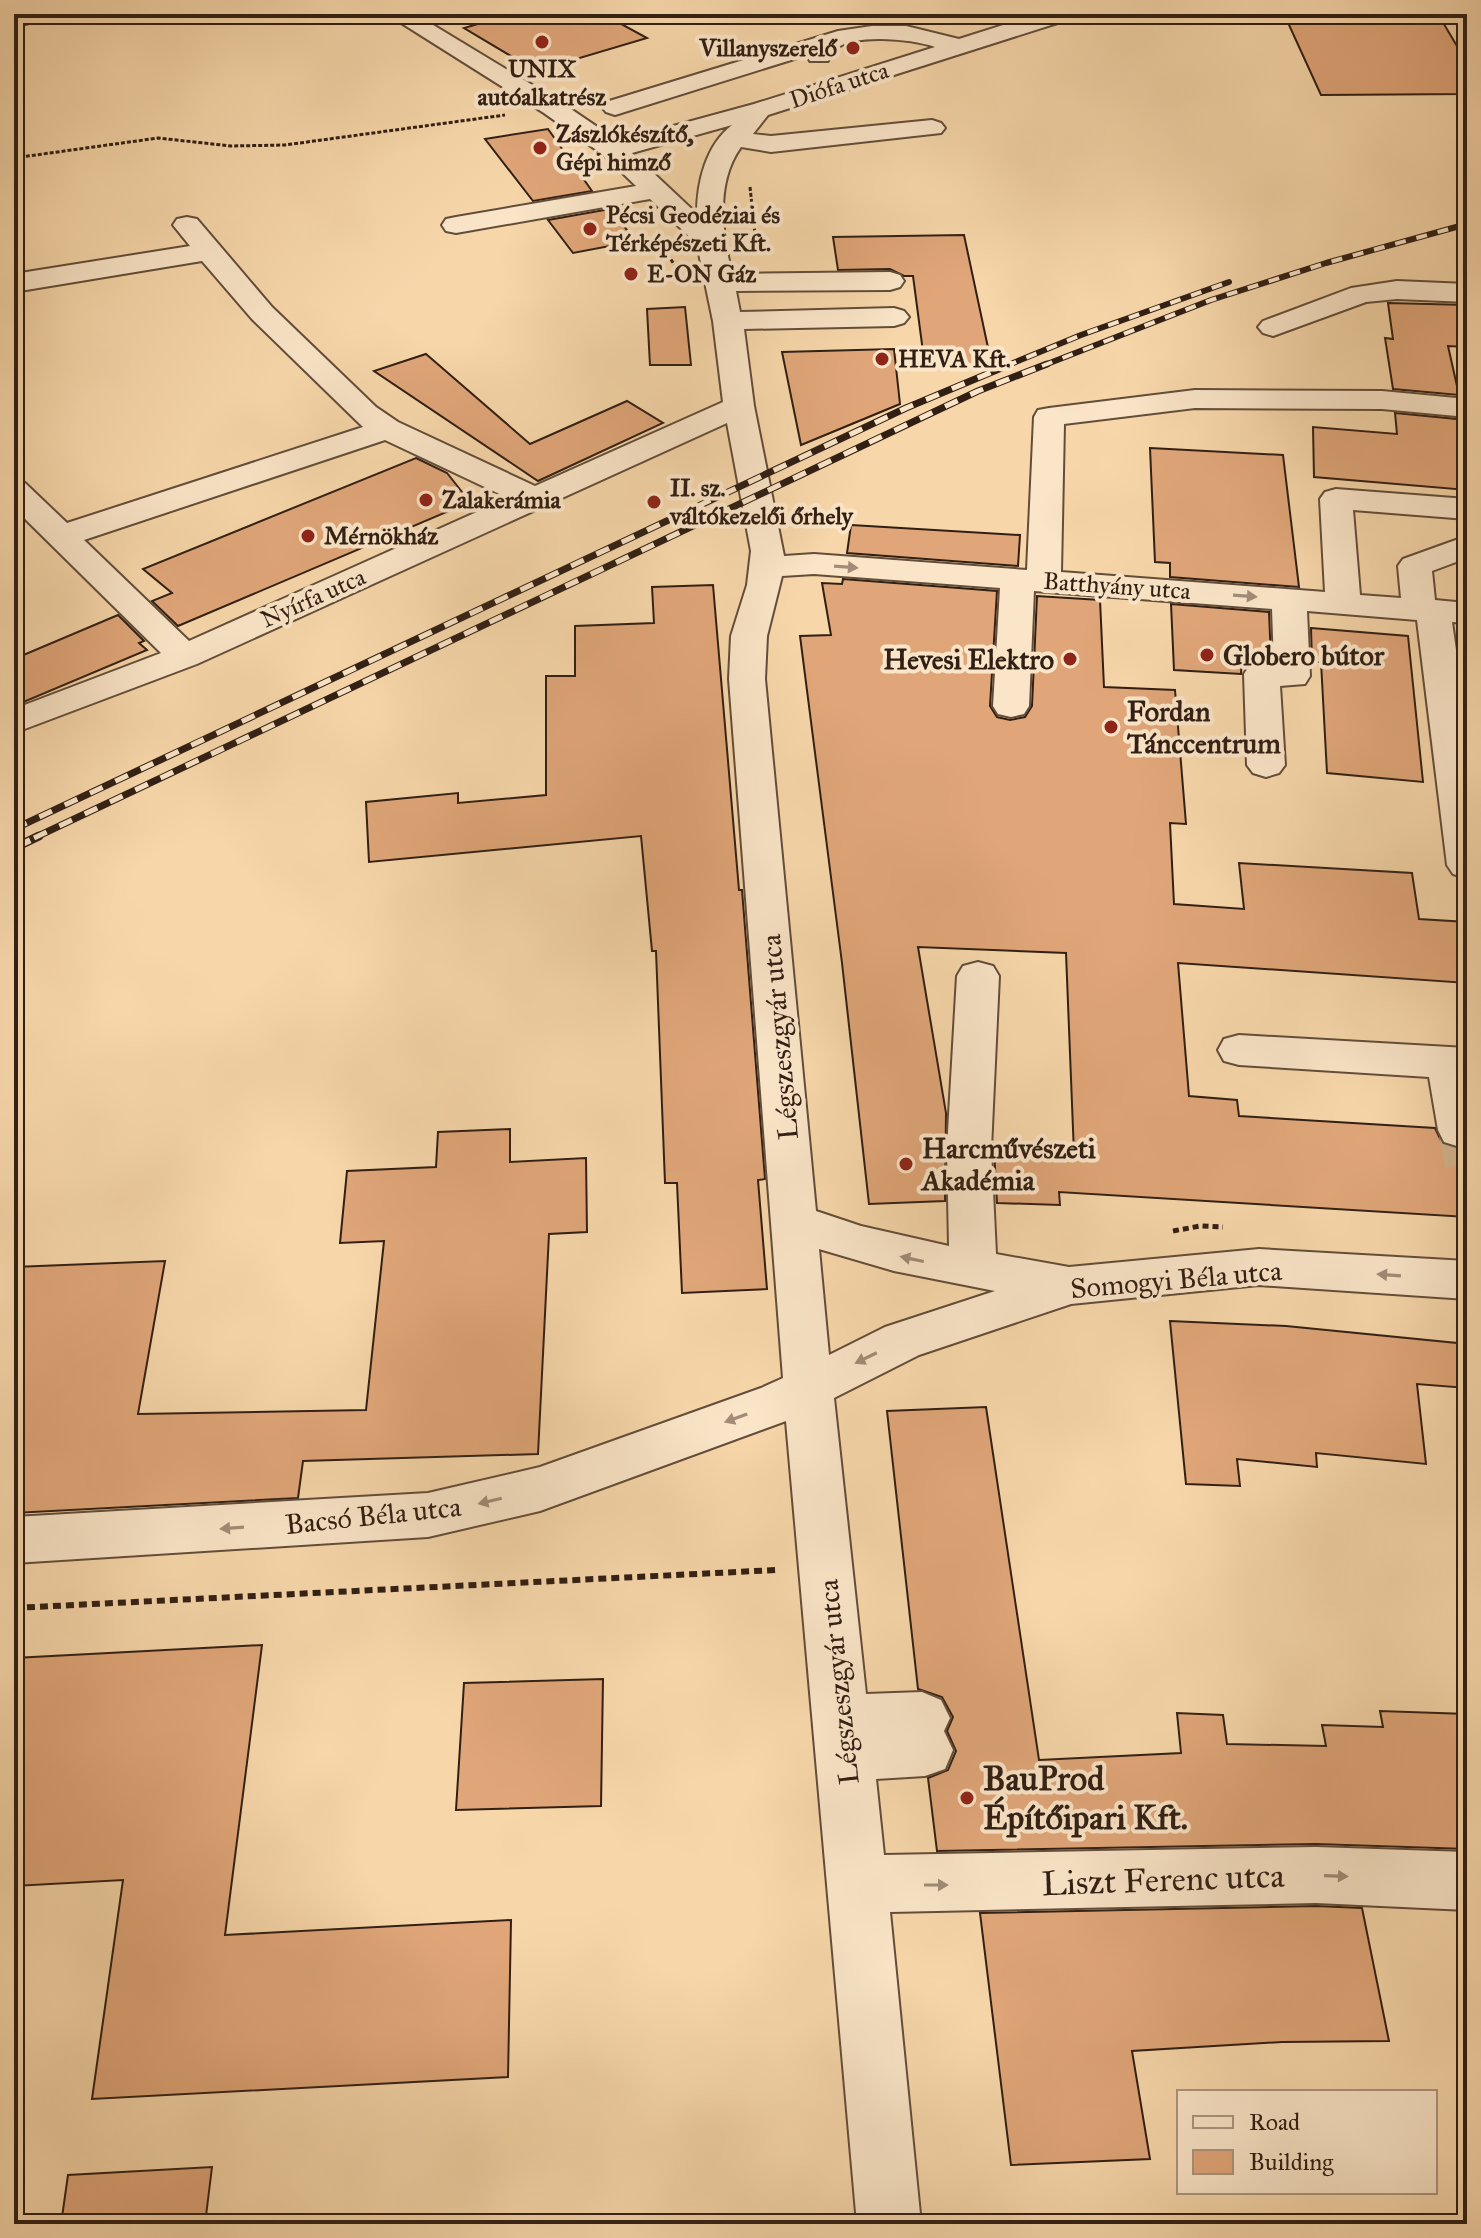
<svg xmlns="http://www.w3.org/2000/svg" width="1481" height="2238" font-family="'IM FELL Great Primer',serif">
<style>
.building{fill:#e0a679;stroke:#311f14;stroke-width:2}
.lines{fill:none;stroke-linecap:round;stroke-linejoin:round}
.minor-tunnel{stroke:#cfb28c;stroke-width:44;stroke-dasharray:44 22;stroke-linecap:butt}
.minor-casing{stroke:#624d3a;stroke-width:4}
.path-far2{stroke:#311f14;stroke-width:3;stroke-dasharray:4 2;stroke-linecap:butt}
.path-far1{stroke:#311f14;stroke-width:5;stroke-dasharray:6 4;stroke-linecap:butt}
.path{stroke:#311f14;stroke-width:6;stroke-dasharray:8 5;stroke-linecap:butt}
.minor{fill:#fae5c8;fill-rule:evenodd}
.rail-far2-casing{stroke:#311f14;stroke-width:6}
.rail-far1-casing{stroke:#311f14;stroke-width:7}
.rail-casing{stroke:#311f14;stroke-width:9}
.rail-far2{stroke:#fae5c8;stroke-width:4;stroke-dasharray:11;stroke-linecap:butt}
.rail-far1{stroke:#fae5c8;stroke-width:5;stroke-dasharray:14;stroke-linecap:butt}
.rail{stroke:#fae5c8;stroke-width:6;stroke-dasharray:18;stroke-linecap:butt}
.oneway{fill:#a08c77}
.poi-dot{fill:#8f2418;stroke:#fae5c8;stroke-width:3}
.labels{text-anchor:middle;stroke-width:8;stroke-linejoin:round;paint-order:stroke}
.far-poi-label{font-size:24px;font-weight:bold;fill:#311f14;stroke:#fae5c8;text-anchor:start}
.far-street-label{font-size:24px;fill:#311f14;stroke:#fae5c8}
.poi-label{font-size:28px;font-weight:bold;fill:#311f14;stroke:#fae5c8;text-anchor:start}
.street-label{font-size:28px;fill:#311f14;stroke:#fae5c8}
.near-poi-label{font-size:34px;font-weight:bold;fill:#311f14;stroke:#fae5c8;text-anchor:start}
.near-street-label{font-size:34px;fill:#311f14;stroke:#fae5c8}
</style>
<rect width="100%" height="100%" fill="#f7d7aa"/>
<filter id="stains"><feTurbulence type="fractalNoise" baseFrequency=".0025" numOctaves="4"/><feColorMatrix values="0 0 0 0 .2 0 0 0 0 .09 0 0 0 0 .02 0 0 0 .5 -.17"/></filter>
<radialGradient id="worn" r=".72"><stop offset=".6" stop-color="#630" stop-opacity="0"/><stop offset="1" stop-color="#630" stop-opacity=".3"/></radialGradient>
<g class="building">
<path d="M512,14H603L647,38L536,71L464,28Z"/>
<path d="M1284,14H1438L1467,63V94L1321,95Z"/>
<path d="M548,129L592,191L533,201L485,139Z"/>
<path d="M610,209L636,241L573,253L548,220Z"/>
<path d="M964,235L990,357L970,366L925,367L913,276H904L890,269L838,270L833,237Z"/>
<path d="M1388,303L1467,305V347L1448,346L1459,395L1393,389L1385,338L1393,339Z"/>
<path d="M685,307L691,365H650L647,309Z"/>
<path d="M894,349L900,404L801,445L782,352Z"/>
<path d="M426,354L530,444L627,401L663,423L538,481L374,371Z"/>
<path d="M1395,413L1467,420V490L1314,477L1313,427L1397,434Z"/>
<path d="M1150,448L1283,455L1299,587L1170,577V563L1155,562Z"/>
<path d="M416,458L447,473L470,502L178,626L152,601L172,593L143,569Z"/>
<path d="M851,525L1020,535L1018,566L847,553Z"/>
<path d="M843,579L997,591L990,706L997,717L1010,720L1025,717L1032,706L1037,596L1100,600L1104,687L1175,690L1186,824L1170,823L1174,904L1244,909L1239,863L1412,873L1419,919L1467,922V983L1178,963L1189,1096L1237,1100L1239,1116L1435,1128L1443,1145L1459,1150L1467,1147V1217L1059,1192L1060,1205L997,1203L994,1150L1074,1154L1066,953L918,947L946,1113L945,1201L869,1204L842,963L800,636L831,635L822,583L842,584Z"/>
<path d="M713,585L739,890H742L765,1179L758,1180L767,1289L682,1293L677,1183H665L656,951H652L641,836L369,862L366,802L458,793V803L546,795V676H575V626L654,623L652,587Z"/>
<path d="M1171,604L1269,612L1271,659L1242,657L1241,674L1174,670Z"/>
<path d="M118,615L144,641L139,643L147,650L14,706V659Z"/>
<path d="M1311,628L1408,636L1423,782L1327,773L1321,662H1312Z"/>
<path d="M510,1129V1162L586,1158L587,1232L549,1234L538,1454L303,1461L298,1498L14,1513V1267L165,1261L138,1414L366,1410L384,1241L340,1243L347,1171L436,1167L438,1132Z"/>
<path d="M1170,1321L1286,1326L1467,1344V1388L1417,1384L1426,1464L1316,1453L1317,1467L1237,1459L1240,1486L1186,1484Z"/>
<path d="M986,1407L1039,1760L1181,1753L1177,1713L1223,1715L1227,1744L1326,1746L1322,1725L1383,1727L1380,1711L1467,1714V1849L1316,1844L937,1851L928,1778L948,1770L956,1751L947,1731L953,1717L942,1697L918,1689L887,1411Z"/>
<path d="M262,1645L225,1935L511,1920L508,2077L92,2099L123,1880L14,1886V1658Z"/>
<path d="M603,1679L601,1806L456,1810L464,1683Z"/>
<path d="M1316,1906L1362,1908L1389,2041L1282,2042L1132,2051L1150,2159L1011,2165L980,1913Z"/>
<path d="M212,2167L205,2224H61L68,2175Z"/>
</g>
<g class="lines">
<path class="minor-tunnel" d="M1460,1130L1467,1163"/>
<defs>
<g id="minor">
<path d="M14,14H48L44,19L14,27Z"/>
<path d="M387,14H415L562,103L618,141L754,104L935,47C911,39 854,33 834,50C831,53 830,58 828,61H810L807,55L615,115L606,112L602,107L606,102L838,31L872,26H906L959,39L1038,14H1074L1070,19L768,115L753,134L771,136L932,120L941,123L945,128L941,133L771,152L741,147C715,183 722,233 732,274L890,272L900,275L904,281L900,287L890,290L736,291L740,312L894,308L904,311L909,317L904,323L894,326L744,329L754,406L784,556L814,554L1027,570L1034,417L1038,410L1049,408L1195,390L1382,391L1467,399V417L1382,409L1195,408L1064,424L1061,572L1325,592L1320,499L1325,492L1336,489L1467,499V519L1353,510L1360,595L1401,598L1398,566L1403,559L1467,536V558L1432,571L1435,600L1467,603V623L1452,622L1467,727V878L1453,874L1447,865L1417,620L1307,611L1310,676L1305,684L1280,686L1285,765L1279,773L1266,777L1253,773L1247,765L1244,674L1249,666L1274,664L1272,609L1034,591L1029,706L1024,714L1011,717L998,714L993,706L1000,588L814,574L782,576L767,636L765,679L816,1211L861,1226L949,1246L947,1149L957,976L963,966L978,962L993,966L999,976L991,1149L996,1254L1069,1267L1259,1249L1467,1261V1299L1259,1285L1071,1304L919,1355L834,1398L866,1694L922,1692L941,1700L950,1718L944,1731L953,1750L945,1769L925,1776L876,1779L884,1855L1316,1847L1467,1852V1910L1316,1903L890,1912L921,2224H857L786,1421L540,1511L428,1537L14,1563V1517L428,1493L540,1467L761,1388L783,1378L729,679L731,636L747,585L751,551L727,423L197,664L14,733V709L161,653L14,508V480L25,483L67,523L363,427L252,319L202,261L14,292V274L190,246L173,225L177,219L187,217L197,219L272,307L376,407L398,422L535,486L723,402L713,321L697,244L650,199L456,233L446,231L442,225L446,219L456,217L636,186L605,156L544,113ZM732,125C706,145 697,182 697,214L632,153ZM385,440L508,498L189,641L84,540ZM819,1249L894,1271L995,1291L885,1327L829,1355Z"/>
<path d="M1397,281L1467,284V302L1397,299L1366,302L1273,336L1263,333L1258,327L1263,321L1351,288Z"/>
<path d="M1239,1035L1467,1048V1144L1460,1147L1444,1142L1438,1130L1429,1077L1239,1065L1224,1061L1218,1050L1224,1039Z"/>
</g>
</defs>
<use href="#minor" class="minor-casing"/>
<g class="path-far2">
<path d="M14,158L158,138L231,146L285,145L505,115"/>
<path d="M750,187L757,253"/>
<path d="M665,249L676,268"/>
</g>
<path class="path-far1" d="M1173,1231L1200,1226L1223,1227"/>
<path class="path" d="M14,1608L776,1570"/>
<use href="#minor" class="minor"/>
<defs>
<g id="rail-far2">
<path d="M1006,366L1081,335L1229,282"/>
<path d="M1042,366L1211,300L1326,263L1467,224"/>
</g>
<g id="rail-far1">
<path d="M14,829L906,408L1011,364"/>
<path d="M34,838L978,391L1047,364"/>
</g>
<path id="rail" d="M14,848L39,836"/>
</defs>
<use href="#rail-far2" class="rail-far2-casing"/>
<use href="#rail-far1" class="rail-far1-casing"/>
<use href="#rail" class="rail-casing"/>
<use href="#rail-far2" class="rail-far2"/>
<use href="#rail-far1" class="rail-far1"/>
<use href="#rail" class="rail"/>
</g>
<defs><path id="oneway-solid" d="M-6-.8H1V-3.2L6.5 0L1 3.2V.8H-6Z" transform="scale(2)"/></defs>
<g class="oneway">
<use href="#oneway-solid" transform="translate(846 567) rotate(4)"/>
<use href="#oneway-solid" transform="translate(1245 596) rotate(4)"/>
<use href="#oneway-solid" transform="translate(912 1259) rotate(-168)"/>
<use href="#oneway-solid" transform="translate(1389 1275) rotate(-176)"/>
<use href="#oneway-solid" transform="translate(866 1358) rotate(154)"/>
<use href="#oneway-solid" transform="translate(736 1418) rotate(160)"/>
<use href="#oneway-solid" transform="translate(490 1501) rotate(167)"/>
<use href="#oneway-solid" transform="translate(232 1528) rotate(176)"/>
<use href="#oneway-solid" transform="translate(1336 1876) rotate(2)"/>
<use href="#oneway-solid" transform="translate(936 1885)"/>
</g>
<g class="poi-dot">
<circle cx="542" cy="42" r="8"/>
<circle cx="853" cy="48" r="8"/>
<circle cx="540" cy="148" r="8"/>
<circle cx="590" cy="229" r="8"/>
<circle cx="631" cy="274" r="8"/>
<circle cx="882" cy="359" r="8"/>
<circle cx="426" cy="500" r="8"/>
<circle cx="654" cy="502" r="8"/>
<circle cx="308" cy="536" r="8"/>
<circle cx="1207" cy="655" r="8"/>
<circle cx="1070" cy="659" r="8"/>
<circle cx="1111" cy="727" r="8"/>
<circle cx="906" cy="1164" r="8"/>
<circle cx="967" cy="1798" r="8"/>
</g>
<g class="labels">
<g class="far-poi-label">
<text x="837" y="56" text-anchor="end">Villanyszerelő</text>
<text x="542" y="77" text-anchor="middle">UNIX<tspan x="542" dy="28">autóalkatrész</tspan></text>
<text x="556" y="142">Zászlókészítő,<tspan x="556" dy="28">Gépi himző</tspan></text>
<text x="606" y="223">Pécsi Geodéziai és<tspan x="606" dy="28">Térképészeti Kft.</tspan></text>
<text x="647" y="282">E-ON Gáz</text>
<text x="898" y="367">HEVA Kft.</text>
<text x="670" y="496">II. sz.<tspan x="670" dy="28">váltókezelői őrhely</tspan></text>
<text x="442" y="508">Zalakerámia</text>
<text x="324" y="544">Mérnökház</text>
</g>
<g class="far-street-label">
<text transform="translate(839 85) rotate(-18)" y="8">Diófa utca</text>
<text transform="translate(1117 586) rotate(4)" y="8">Batthyány utca</text>
<text transform="translate(313 598) rotate(-24)" y="8">Nyírfa utca</text>
</g>
<g class="poi-label">
<text x="1223" y="665">Globero bútor</text>
<text x="1054" y="669" text-anchor="end">Hevesi Elektro</text>
<text x="1127" y="721">Fordan<tspan x="1127" dy="32">Tánccentrum</tspan></text>
<text x="922" y="1158">Harcművészeti<tspan x="922" dy="32">Akadémia</tspan></text>
</g>
<g class="street-label">
<text transform="translate(779 1037) rotate(-95)" y="10">Légszeszgyár utca</text>
<text transform="translate(1176 1279) rotate(-5)" y="10">Somogyi Béla utca</text>
<text transform="translate(373 1515) rotate(-6)" y="10">Bacsó Béla utca</text>
<text transform="translate(838 1682) rotate(-96)" y="10">Légszeszgyár utca</text>
</g>
<g class="near-poi-label">
<text x="983" y="1790">BauProd<tspan x="983" dy="39">Építőipari Kft.</tspan></text>
</g>
<g class="near-street-label">
<text transform="translate(1163 1879) rotate(-2)" y="12">Liszt Ferenc utca</text>
</g>
</g>
<rect width="1481" height="2238" fill="none" stroke="#f7d7aa" stroke-width="48"/>
<rect x="16" y="16" width="1449" height="2206" fill="none" stroke="#311f14" stroke-width="4"/>
<rect x="24" y="24" width="1433" height="2190" fill="none" stroke="#311f14" stroke-width="2"/>
<rect x="1177" y="2090" width="260" height="104" fill="#fae5c8" stroke="#aa9680" stroke-width="2"/>
<rect x="1193" y="2116" width="40" height="12" fill="#fae5c8" stroke="#aa9680" stroke-width="2"/>
<text x="1249" y="2130" font-size="24" fill="#311f14">Road</text>
<rect x="1193" y="2150" width="40" height="24" fill="#e0a679" stroke="#aa9680" stroke-width="2"/>
<text x="1249" y="2170" font-size="24" fill="#311f14">Building</text>
<rect width="100%" height="100%" filter="url(#stains)"/>
<rect width="100%" height="100%" fill="url(#worn)"/>
</svg>
